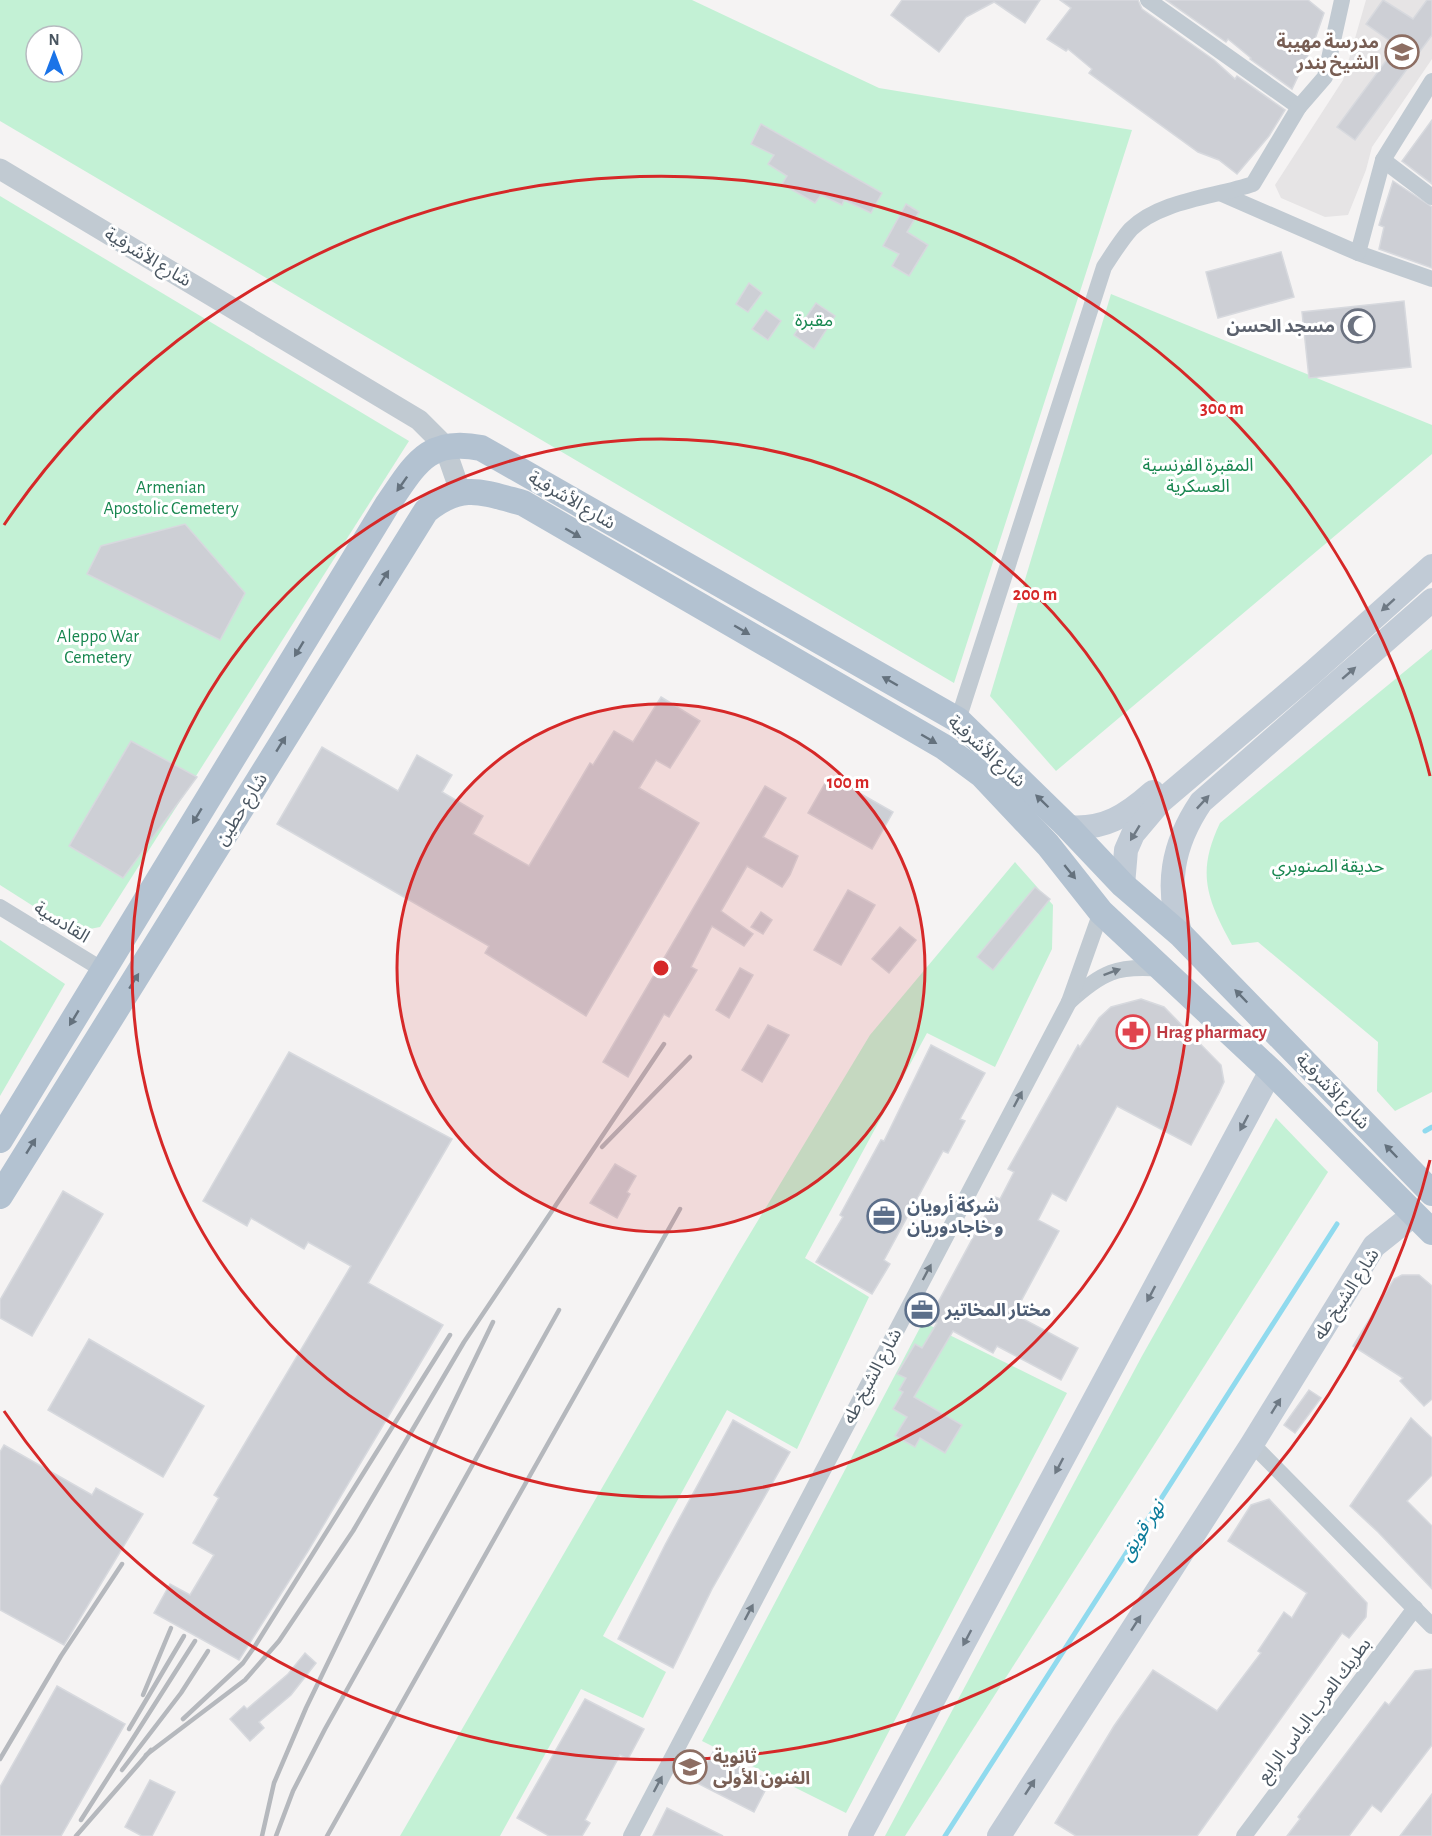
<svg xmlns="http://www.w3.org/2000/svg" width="1432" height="1836" font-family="'Alegreya Sans','Noto Sans Arabic',sans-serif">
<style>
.education{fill:#e6e4e5}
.green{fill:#c3f1d5;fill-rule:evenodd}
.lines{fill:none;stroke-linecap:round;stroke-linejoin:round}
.stream{stroke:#90daee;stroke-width:5}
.building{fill:#cdcfd5;stroke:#d7d9de;stroke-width:1.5}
.minor{stroke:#c1cad2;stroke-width:16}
.tertiary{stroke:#c1cad2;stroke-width:21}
.secondary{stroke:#c1cbd6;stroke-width:24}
.primary{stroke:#b3c2d1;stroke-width:26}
.rail{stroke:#b5b8bd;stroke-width:4.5}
.oneway{fill:#64717d}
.oneway2{fill:#6e7984}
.oneway3{fill:#6e7983}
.ring{fill:none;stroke:#d62828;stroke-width:3}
.labels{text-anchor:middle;stroke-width:6;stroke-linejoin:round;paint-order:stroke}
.education-label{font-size:18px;font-weight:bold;fill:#785e54;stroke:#fff;text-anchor:end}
.street-label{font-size:18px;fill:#4a5661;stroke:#fff}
.park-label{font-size:18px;fill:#17864f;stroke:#fff}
.worship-label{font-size:18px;font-weight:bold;fill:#5b616d;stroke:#fff;text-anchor:end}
.health-label{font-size:18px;font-weight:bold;fill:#be3a42;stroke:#fff;text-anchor:start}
.service-label{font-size:18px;font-weight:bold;fill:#4e5e75;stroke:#fff;text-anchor:start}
.water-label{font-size:20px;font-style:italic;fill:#0c7c9b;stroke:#fff}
.centre{fill:#d62828;stroke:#fff;stroke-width:3}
.ring-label{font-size:18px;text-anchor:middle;font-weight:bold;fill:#d62828;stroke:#fff;stroke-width:6;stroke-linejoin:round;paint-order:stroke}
</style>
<rect width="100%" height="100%" fill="#f5f3f3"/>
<path class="education" d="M1366,0H1432V59L1372,147L1366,170L1348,215L1325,217L1281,198L1275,185L1343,80Z"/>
<g class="green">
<path d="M0,0H692L879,88L1132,130L954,683L0,121ZM36,36H72V72H36Z"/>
<path d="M0,196L409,441L100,927L74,932L0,885Z"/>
<path d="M1111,294L1432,425V454L1056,771L990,696Z"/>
<path d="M1432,649V1092L1395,1111L1377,1091L1378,1042L1258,942L1232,945C1207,899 1196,873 1220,823Z"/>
<path d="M1015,862L1053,905L1052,949L995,1067L927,1033L805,1258L869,1297L797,1449L727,1410L603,1636L666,1672L643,1718L581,1689L500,1836H400L736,1257L870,1035Z"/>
<path d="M0,940L65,984L0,1096Z"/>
<path d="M1276,1118L1328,1172L905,1836H885L1142,1356Z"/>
<path d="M923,1322L1067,1393L846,1813L702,1741Z"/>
</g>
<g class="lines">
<g class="stream">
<path d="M1425,1131L1432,1127"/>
<path d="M945,1836L1337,1224"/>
</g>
</g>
<g class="building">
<path d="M902,0H1040L1025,23L994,2L966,17L939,52L891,15Z"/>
<path d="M1060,0H1138L1142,9L1214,60L1235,79L1237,76L1285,110L1269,136L1237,174L1219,160L1198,152L1089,73L1092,69L1068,49L1066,51L1047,39L1071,8Z"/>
<path d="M1166,0H1308L1324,13L1314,42L1292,89L1250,59L1251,58L1228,39L1226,42Z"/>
<path d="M1383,0L1413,19L1427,0H1432V35L1355,140L1337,127L1397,46L1366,24Z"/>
<path d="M1432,120V184L1402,161Z"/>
<path d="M761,124L882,193L871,213L844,200L842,205L821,195L815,203L782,184L787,176L768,164L774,155L751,144Z"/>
<path d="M1393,181L1432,207V268L1379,249L1384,227L1379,225Z"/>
<path d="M906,204L919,212L907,232L928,245L909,276L892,266L899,254L883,246Z"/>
<path d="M1281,252L1294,297L1218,318L1206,272Z"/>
<path d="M749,283L762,293L748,312L736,304Z"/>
<path d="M1404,301L1411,367L1309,378L1302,312Z"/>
<path d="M816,303L835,316L814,349L794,335Z"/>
<path d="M766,310L781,321L768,340L752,329Z"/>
<path d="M185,524L245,593L220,640L87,574L101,546Z"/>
<path d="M661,697L700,721L670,768L656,760L639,788L699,823L586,1016L485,953L489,946L277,824L322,747L398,791L417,755L452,775L442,792L483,816L473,834L529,866L590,763L593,765L614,731L633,742Z"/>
<path d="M131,741L197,777L123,878L69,846Z"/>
<path d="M828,778H833L893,812L872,849L808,813Z"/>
<path d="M765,786L786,798L763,837L798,856L790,875L782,887L747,866L721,911L753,934L744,946L712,926L691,967L697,970L669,1017L664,1014L628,1077L603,1062Z"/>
<path d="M1035,887L1050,899L993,970L977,957Z"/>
<path d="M848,890L875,905L841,965L814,950Z"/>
<path d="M761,912L772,920L763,934L751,927Z"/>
<path d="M900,927L916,940L889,973L872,959Z"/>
<path d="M740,968L753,975L729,1018L716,1010Z"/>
<path d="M1141,999L1164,1007L1221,1065L1224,1082L1219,1093L1191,1145L1117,1106L1066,1201L1052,1193L1038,1220L1059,1231L1014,1314L1078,1348L1061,1380L997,1346L993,1353L953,1331L914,1397L962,1425L945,1453L920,1438L915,1447L895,1436L907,1417L893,1409L903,1392L899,1390L906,1378L897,1374L915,1344L922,1348L937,1323L929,1319L995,1197L1000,1199L1014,1172L1008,1169L1078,1045L1080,1047L1099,1018L1111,1007Z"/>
<path d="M768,1025L789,1035L762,1082L742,1070Z"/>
<path d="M931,1045L985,1073L960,1119L965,1121L948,1153L943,1151L884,1260L890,1264L872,1294L816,1262L843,1217L840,1215L881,1140L884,1141Z"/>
<path d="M289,1052L452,1139L368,1283L443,1325L308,1551L239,1660L154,1613L170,1584L190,1595L214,1555L193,1543L219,1498L214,1495L351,1266L308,1242L304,1249L251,1218L247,1226L203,1201Z"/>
<path d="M615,1164L636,1176L627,1192L630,1194L617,1218L590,1203Z"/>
<path d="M63,1191L103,1214L32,1336L0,1318V1300Z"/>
<path d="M1402,1275H1419L1432,1286V1399L1424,1406L1400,1381L1403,1378L1353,1346L1394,1279Z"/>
<path d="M89,1339L204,1406L163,1477L48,1410Z"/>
<path d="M1309,1390L1321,1398L1295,1433L1284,1425Z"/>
<path d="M1411,1418L1432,1438V1475L1407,1501L1432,1526V1589L1378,1532L1350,1506Z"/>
<path d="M733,1420L790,1452L712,1589L673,1668L618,1639L665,1545Z"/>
<path d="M4,1445L92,1495L96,1488L143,1514L64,1645L0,1610V1452Z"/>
<path d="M1269,1499L1367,1603L1366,1617L1349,1638L1342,1633L1197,1836H1076L1055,1823L1114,1726L1153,1670L1217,1711L1261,1653L1258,1651L1284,1612L1292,1618L1307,1593L1228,1541L1251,1505Z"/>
<path d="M305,1653L316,1663L291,1695L259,1722L264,1728L250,1741L230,1719L244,1706L247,1709L288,1674Z"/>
<path d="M1432,1669V1745L1381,1812L1372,1805L1349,1836H1287L1300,1819L1298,1817L1385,1702L1389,1705L1415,1671Z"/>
<path d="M57,1686L125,1724L61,1836H0V1787Z"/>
<path d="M585,1699L644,1729L628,1759L620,1755L585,1820L590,1823L582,1836H549L517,1818Z"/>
<path d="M713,1752L770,1781L754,1812L697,1783Z"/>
<path d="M150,1780L175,1792L152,1836H142L125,1827Z"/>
<path d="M1432,1794V1836H1400Z"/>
<path d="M667,1808L723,1836H653Z"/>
</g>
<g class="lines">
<g class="minor">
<path d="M1148,0L1299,107"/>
<path d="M1383,160L1432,197"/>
<path d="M1222,194L1358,253L1432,279"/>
<path d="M1358,253L1383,160L1432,81"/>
<path d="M958,720L1104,267C1112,255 1121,240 1131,229C1161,200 1215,197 1253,184L1299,107L1325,77L1342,0"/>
<path d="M0,907L103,970"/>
<path d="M1069,1002C1102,972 1117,965 1161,969"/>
<path d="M1252,1444L1432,1626"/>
<path d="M631,1836L1069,1002L1101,912"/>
<path d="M1244,1836L1415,1608"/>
</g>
<path class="tertiary" d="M0,169L419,420L444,445L460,491"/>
<g class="secondary">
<path d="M1068,827C1104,830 1126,816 1153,792"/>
<path d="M1123,885L1126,850L1133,834L1160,802L1312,673L1432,566"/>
<path d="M1181,935C1165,886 1172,845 1201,802L1432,600"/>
<path d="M860,1836L1271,1071"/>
<path d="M999,1836L1252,1444L1374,1246L1413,1215"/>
</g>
<g class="primary">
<path d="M0,1140L387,505C415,465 427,437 481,448L958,720L1068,827L1123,885L1181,935L1432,1193"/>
<path d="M0,1196L426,511C461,482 482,492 523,503L944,747L982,775L1048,845L1101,912L1271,1071L1432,1232"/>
</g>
<g class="rail">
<path d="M602,1147L690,1057"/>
<path d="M143,1695L171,1628"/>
<path d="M183,1719L243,1663L255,1646L450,1335"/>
<path d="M129,1729L184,1636"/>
<path d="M146,1755L245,1680L279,1641L353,1531L464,1342L664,1044"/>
<path d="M0,1759L61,1656L122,1564"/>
<path d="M122,1770L181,1693L208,1651"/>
<path d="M81,1820L195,1641"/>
<path d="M76,1836L151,1750"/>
<path d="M262,1836L274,1783L306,1708L493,1322"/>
<path d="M276,1836L293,1791L325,1729L559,1310"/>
<path d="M327,1836L680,1209"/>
</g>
</g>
<defs><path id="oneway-solid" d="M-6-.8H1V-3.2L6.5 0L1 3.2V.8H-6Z" transform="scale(1.5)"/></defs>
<g class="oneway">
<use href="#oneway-solid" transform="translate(402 484) rotate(125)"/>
<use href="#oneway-solid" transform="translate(573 533) rotate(30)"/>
<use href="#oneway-solid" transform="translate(384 578) rotate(-58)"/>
<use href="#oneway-solid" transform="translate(742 630) rotate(30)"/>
<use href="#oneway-solid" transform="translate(299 649) rotate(121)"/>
<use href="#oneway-solid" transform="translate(890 681) rotate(-150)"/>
<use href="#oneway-solid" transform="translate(929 739) rotate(30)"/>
<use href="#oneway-solid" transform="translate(281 744) rotate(-58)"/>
<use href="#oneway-solid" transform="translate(1042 801) rotate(-136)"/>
<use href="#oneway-solid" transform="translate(197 816) rotate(121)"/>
<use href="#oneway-solid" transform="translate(1070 872) rotate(51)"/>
<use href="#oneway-solid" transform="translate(134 981) rotate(-58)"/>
<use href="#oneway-solid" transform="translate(1241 996) rotate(-134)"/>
<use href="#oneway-solid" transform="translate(74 1018) rotate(121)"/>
<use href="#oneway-solid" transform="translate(31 1146) rotate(-58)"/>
<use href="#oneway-solid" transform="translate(1391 1151) rotate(-134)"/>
</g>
<g class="oneway2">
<use href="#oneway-solid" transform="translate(1388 605) rotate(138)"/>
<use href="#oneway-solid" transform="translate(1349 673) rotate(-41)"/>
<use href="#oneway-solid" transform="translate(1203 802) rotate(-47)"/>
<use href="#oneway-solid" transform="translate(1135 833) rotate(121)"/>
<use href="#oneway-solid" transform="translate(1244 1123) rotate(118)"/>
<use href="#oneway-solid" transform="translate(1151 1294) rotate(118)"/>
<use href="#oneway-solid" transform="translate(1276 1406) rotate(-58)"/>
<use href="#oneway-solid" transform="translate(1059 1466) rotate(118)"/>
<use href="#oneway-solid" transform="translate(1136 1623) rotate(-57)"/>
<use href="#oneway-solid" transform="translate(967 1638) rotate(118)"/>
<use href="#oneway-solid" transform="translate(1030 1787) rotate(-57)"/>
</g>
<g class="oneway3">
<use href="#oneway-solid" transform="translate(1112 972) rotate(-20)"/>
<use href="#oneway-solid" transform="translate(1018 1099) rotate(-62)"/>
<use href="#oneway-solid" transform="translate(927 1272) rotate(-62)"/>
<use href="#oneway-solid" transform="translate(749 1612) rotate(-62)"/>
<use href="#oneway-solid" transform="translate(658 1784) rotate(-62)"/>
</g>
<circle cx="661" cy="968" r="264" fill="#d62828" fill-opacity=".12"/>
<g class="ring">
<circle cx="661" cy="968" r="264"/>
<circle cx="661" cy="968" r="529"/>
<path d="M1430 1160A793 793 0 0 1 4 1411M4 525A793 793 0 0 1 1430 776"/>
</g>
<defs>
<symbol id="school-ring" viewBox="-11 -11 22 22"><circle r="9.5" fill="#fff" stroke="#8d6e63" stroke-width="1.5"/><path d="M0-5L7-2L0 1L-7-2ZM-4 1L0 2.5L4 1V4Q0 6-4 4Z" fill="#8d6e63"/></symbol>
<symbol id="mosque-ring" viewBox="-11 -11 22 22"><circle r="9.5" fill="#fff" stroke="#6b7280" stroke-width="1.5"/><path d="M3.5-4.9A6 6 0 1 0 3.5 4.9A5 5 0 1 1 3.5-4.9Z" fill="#6b7280"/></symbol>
<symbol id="pharmacy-ring" viewBox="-11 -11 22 22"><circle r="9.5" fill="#fff" stroke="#e0444e" stroke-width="1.5"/><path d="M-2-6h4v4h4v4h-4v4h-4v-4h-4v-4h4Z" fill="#e0444e"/></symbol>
<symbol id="office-ring" viewBox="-11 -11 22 22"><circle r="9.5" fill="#fff" stroke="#5c6f8a" stroke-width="1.5"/><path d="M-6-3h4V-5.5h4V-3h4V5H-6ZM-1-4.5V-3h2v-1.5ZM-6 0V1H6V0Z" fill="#5c6f8a"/></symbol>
</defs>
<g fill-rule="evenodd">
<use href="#school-ring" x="1383" y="33" width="38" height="38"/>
<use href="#mosque-ring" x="1339" y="307" width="38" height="38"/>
<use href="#pharmacy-ring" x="1114" y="1013" width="38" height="38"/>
<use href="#office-ring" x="865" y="1197" width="38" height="38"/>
<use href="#office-ring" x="903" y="1291" width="38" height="38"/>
<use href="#school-ring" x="671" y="1748" width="38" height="38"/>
</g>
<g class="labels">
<g class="education-label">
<text x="1379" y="48">مدرسة مهيبة<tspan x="1379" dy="21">الشيخ بندر</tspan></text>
<text x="713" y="1763" text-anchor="start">ثانوية<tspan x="713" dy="21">الفنون الأولى</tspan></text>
</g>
<g class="street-label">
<text transform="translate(148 257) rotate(31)" y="6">شارع الأشرفية</text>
<text transform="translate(572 500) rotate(30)" y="6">شارع الأشرفية</text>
<text transform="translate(987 751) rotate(42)" y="6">شارع الأشرفية</text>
<text transform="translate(241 809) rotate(-58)" y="6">شارع حطين</text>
<text transform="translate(62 922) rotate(32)" y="6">القادسية</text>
<text transform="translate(1333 1091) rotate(46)" y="6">شارع الأشرفية</text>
<text transform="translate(1346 1294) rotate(-57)" y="6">شارع الشيخ طه</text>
<text transform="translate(872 1376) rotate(-62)" y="6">شارع الشيخ طه</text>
<text transform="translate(1314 1710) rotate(-53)" y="6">بطريك العرب الياس الرابع</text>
</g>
<g class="park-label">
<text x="814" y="326">مقبرة</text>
<text x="1198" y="471">المقبرة الفرنسية<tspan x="1198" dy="21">العسكرية</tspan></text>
<text x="171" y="493">Armenian<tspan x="171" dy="21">Apostolic Cemetery</tspan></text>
<text x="98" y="642">Aleppo War<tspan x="98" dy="21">Cemetery</tspan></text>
<text x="1328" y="872">حديقة الصنوبري</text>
</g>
<g class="worship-label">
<text x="1335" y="332">مسجد الحسن</text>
</g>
<g class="health-label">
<text x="1156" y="1038">Hrag pharmacy</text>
</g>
<g class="service-label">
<text x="907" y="1212">شركة أرويان<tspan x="907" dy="21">و خاجادوريان</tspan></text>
<text x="945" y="1316">مختار المخاتير</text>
</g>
<g class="water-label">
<text transform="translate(1141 1530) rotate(-57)" y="7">نهر قويق</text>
</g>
</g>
<circle cx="661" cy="968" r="9" class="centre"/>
<g class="ring-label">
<text x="1222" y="414">300 m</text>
<text x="1035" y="600">200 m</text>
<text x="848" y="788">100 m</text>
</g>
<g transform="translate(54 54)"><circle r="28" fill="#ffffff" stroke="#b7bbc0" stroke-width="1.5"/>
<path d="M0-4.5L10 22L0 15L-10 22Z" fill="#1a73e8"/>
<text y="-9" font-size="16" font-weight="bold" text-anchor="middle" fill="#4a5661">N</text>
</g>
</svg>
